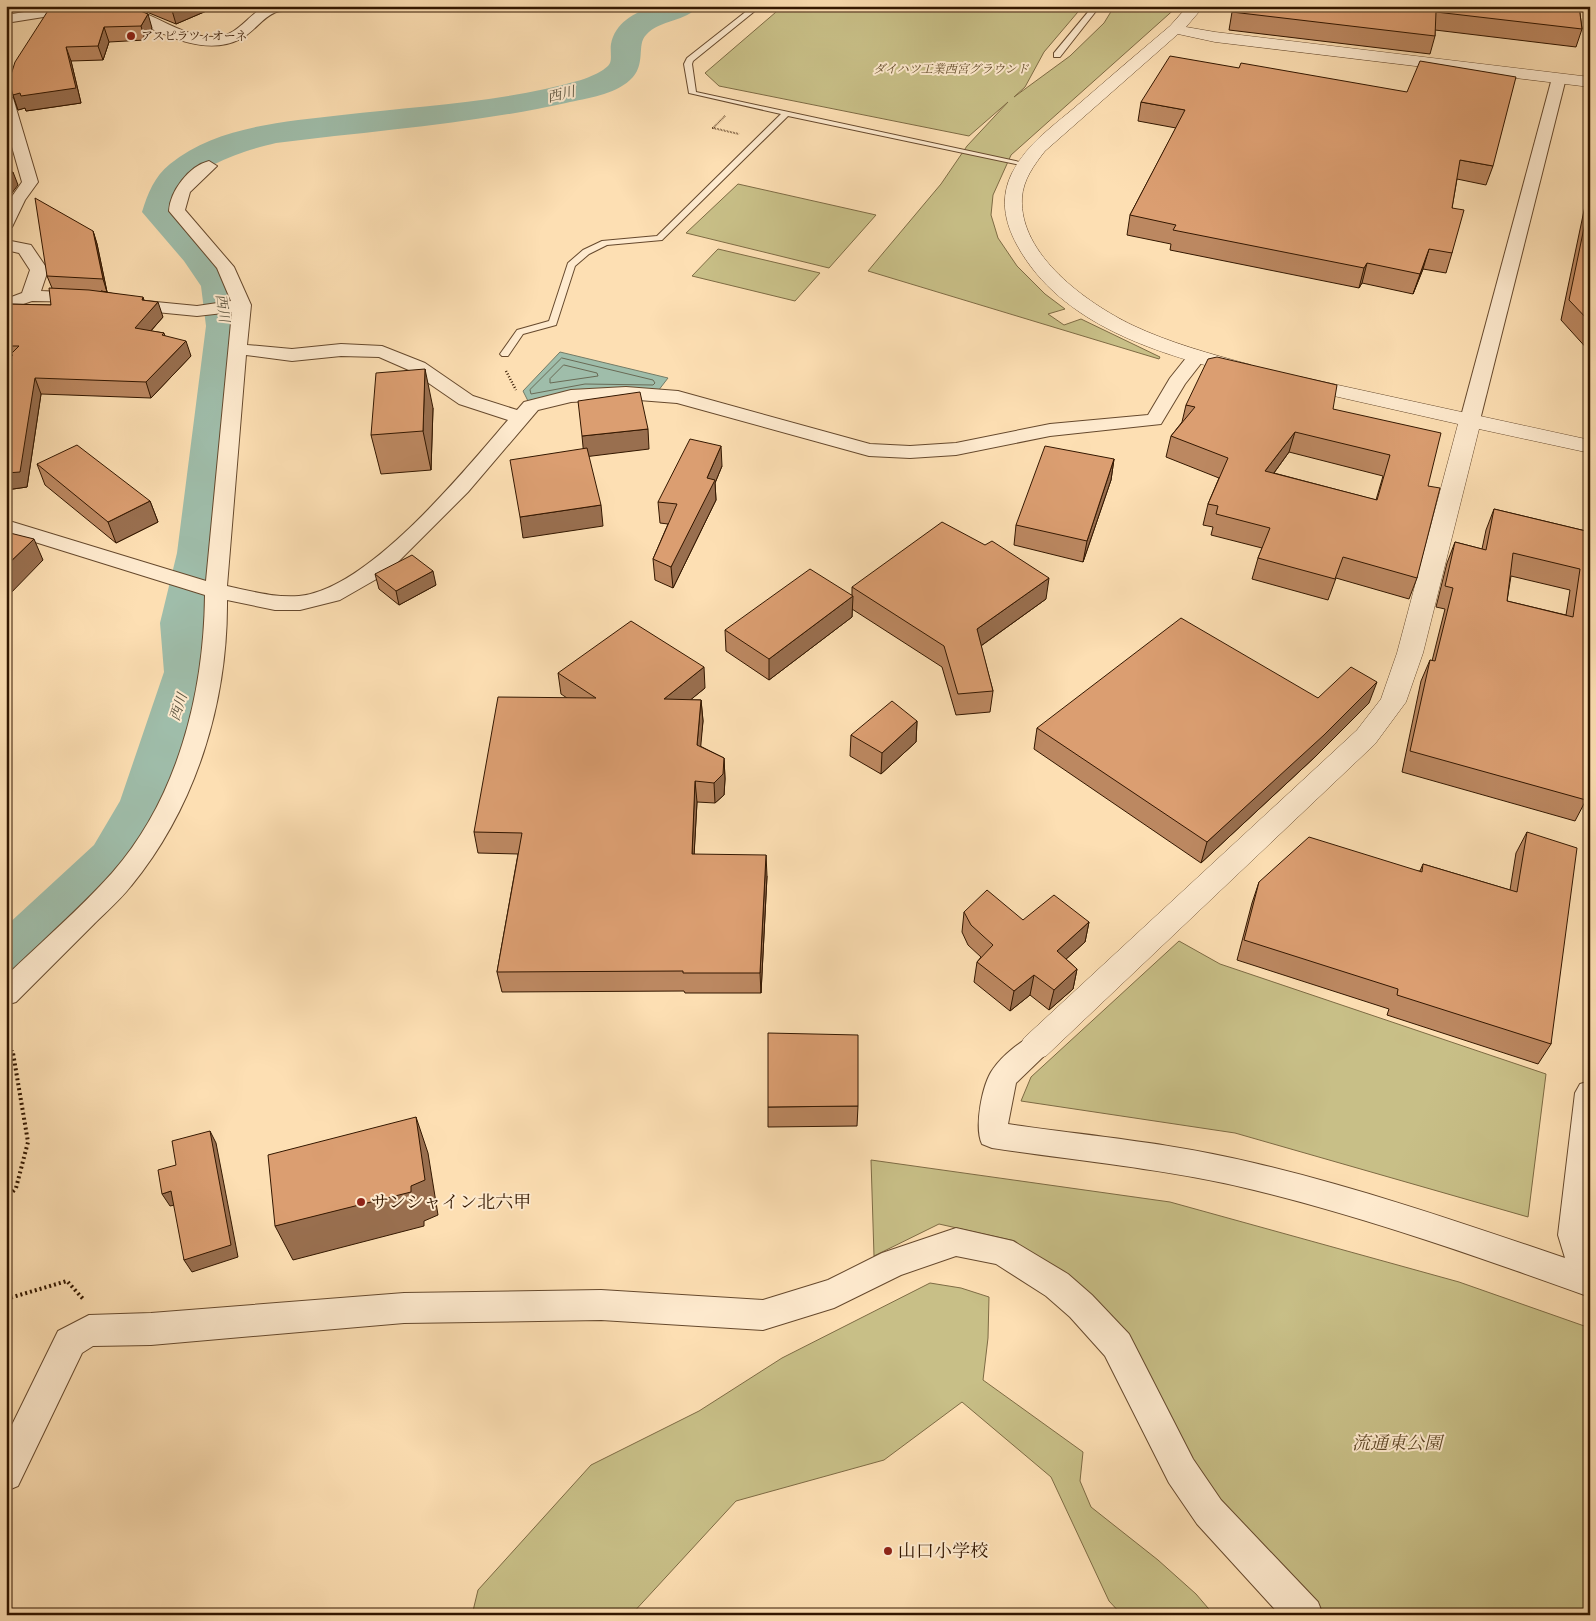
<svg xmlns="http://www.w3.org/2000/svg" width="1596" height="1621" font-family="'IM FELL Double Pica','Noto Serif JP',serif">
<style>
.green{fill:#c8bf87;stroke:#7e6b44}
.water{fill:#9fbdaa;stroke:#747b66}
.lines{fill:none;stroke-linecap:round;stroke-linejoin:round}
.shore{stroke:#696a55;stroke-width:1}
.river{fill:#9fbdaa;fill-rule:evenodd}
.service-casing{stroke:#66492d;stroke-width:2}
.minor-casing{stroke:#66492d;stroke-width:2}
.tertiary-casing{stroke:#66492d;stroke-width:1}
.path-far3{stroke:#331700;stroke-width:2;stroke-dasharray:0.5 1;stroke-linecap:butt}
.path-far2{stroke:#331700;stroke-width:2.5;stroke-dasharray:1 2;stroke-linecap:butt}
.path-far1{stroke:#331700;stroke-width:3;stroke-dasharray:1 2.5;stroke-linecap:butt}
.path{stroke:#331700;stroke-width:4;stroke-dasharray:2 3;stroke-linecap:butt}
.service{fill:#feeace;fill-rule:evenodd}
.minor{fill:#feeace;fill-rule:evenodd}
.tertiary{fill:#feeace;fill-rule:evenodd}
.wall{fill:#bc8861;stroke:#331700;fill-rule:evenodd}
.shaded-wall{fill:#996f4f;stroke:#331700}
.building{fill:#db9e71;stroke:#331700;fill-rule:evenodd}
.poi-dot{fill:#8f2418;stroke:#feeace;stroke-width:2}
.labels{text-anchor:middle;stroke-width:4;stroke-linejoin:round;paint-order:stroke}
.far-poi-label{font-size:12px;fill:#331700;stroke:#feeace;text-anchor:start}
.far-park-label{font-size:12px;font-style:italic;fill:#604928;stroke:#feeace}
.far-water-label{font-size:14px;font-style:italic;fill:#59513c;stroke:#feeace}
.near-poi-label{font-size:18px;fill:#331700;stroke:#feeace;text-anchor:start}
.near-park-label{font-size:18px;font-style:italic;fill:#604928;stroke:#feeace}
</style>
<rect width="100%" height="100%" fill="#fddfb3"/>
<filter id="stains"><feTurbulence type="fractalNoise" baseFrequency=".004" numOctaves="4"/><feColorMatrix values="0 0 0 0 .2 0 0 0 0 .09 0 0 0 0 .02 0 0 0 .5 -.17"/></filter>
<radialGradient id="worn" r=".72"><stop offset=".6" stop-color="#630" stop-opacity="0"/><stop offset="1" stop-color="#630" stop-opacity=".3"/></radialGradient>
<g class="green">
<path d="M783,6H1083L1044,52L1025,87L1014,97L1070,56L1104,23L1112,10L1121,6H1178L1011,155L993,195L991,215L998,238L1017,266L1045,294L1065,309L1048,314L1064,325L1081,319L1160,357L1159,359L868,271L941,184L967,146L1008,102L969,136L719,86L705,73Z"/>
<path d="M738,184L876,215L829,268L686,233Z"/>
<path d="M718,249L820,273L795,301L692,276Z"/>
<path d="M1179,941L1220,964L1546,1074L1528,1217L1235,1133L1021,1101L1031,1077Z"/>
<path d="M871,1160L1170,1202L1459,1282L1590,1328V1615H1323L1210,1495L1127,1336L1015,1241L939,1224L874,1256Z"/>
<path d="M930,1283L961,1288L989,1297L988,1338L983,1380L1083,1452L1080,1481L1091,1507L1158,1560L1196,1594L1214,1615H1122L1109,1601L1051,1477L962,1402L884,1460L736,1501L631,1615H472L478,1590L591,1465L699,1411L782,1358Z"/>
</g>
<path class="water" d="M560,352L668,378L658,391C614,386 570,389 528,401L523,391Z"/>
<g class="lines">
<g class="shore">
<path d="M562,358L653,380L655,383L653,385L585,384L531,394L530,390Z"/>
<path d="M564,365L597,373L598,376L550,383V379Z"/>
</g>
<path class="river" d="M653,6H698C687,22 660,19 646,35C636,45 647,65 630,80C614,95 587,98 566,103C471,124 373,131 276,143C250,149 195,165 184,191C181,197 180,204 179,211L211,246L239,286L246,326L223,553L210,623L214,672L174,803L134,875L27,980L6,987V926L94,845L120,801L164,672L160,623L177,553L206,326L201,286L184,261L142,212C148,193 154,177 170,164C217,126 283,122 342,115C419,106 506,102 581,80C588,78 607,70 610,63C612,58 610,50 611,44C615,23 634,13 653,6Z"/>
<defs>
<g id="service">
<path d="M753,6H761L693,61L692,64L696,92L1029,164L1025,166L788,116L662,240L607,245L589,254L575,266L556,325L523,334L508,356H502L500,354L517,330L549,321L568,263L583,250L602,241L657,236L781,114L689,93L684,64L687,58Z"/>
<path d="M1093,6H1100L1060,57H1054V53Z"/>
</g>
<g id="minor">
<path d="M60,6L88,7L81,11L6,23V15Z"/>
<path d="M112,6C149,6 178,38 215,37C238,36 247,16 264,7C270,4 294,6 303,6C296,14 282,8 274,13C262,18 253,33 240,39C200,60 150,26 113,11Z"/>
<path d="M1559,74L1566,78L1480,420L1477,424H1463L1460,420L1552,78Z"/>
<path d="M6,94L13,98L38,182L25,200L12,227L6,228V205L22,182L6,126Z"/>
<path d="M209,161L217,166L190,192L185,210L234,267L251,305L247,345L292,349L341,344L382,346L425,363L473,396L517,410L524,402L571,390L626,387L678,391L870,444L910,446L956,443L1050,424L1148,415L1170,378L1190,353H1204L1206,357L1185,384L1161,424L1050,436L956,455L910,458L869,456L677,403L626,399L571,402L538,410L468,492L387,573L340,600L300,610H275L227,600C228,702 196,807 131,886C120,900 106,912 94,924C68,950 42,976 16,1002L6,1005V976C41,942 80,909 112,873C178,798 204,693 205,595L6,533V520L206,581L232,312L197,316L125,309L119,308L116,304L119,300L125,299L197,306L231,301L217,268L169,211C170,191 189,166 209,161ZM246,355L292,361L341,356L379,357L411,371L459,404L508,420C464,471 368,590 299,596C275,598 251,591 227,586Z"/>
<path d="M6,240L31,245L48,270L41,291L83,293L89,294L92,298L89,302L32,301L6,310V299L22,293L30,270L19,253L6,250Z"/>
<path d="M1035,1035L1045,1039L1049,1047L1045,1055L1016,1083L1008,1124C1090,1136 1174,1143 1254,1163C1360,1188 1462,1223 1565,1258L1558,1235L1575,1093L1580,1084L1590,1081V1297C1479,1257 1368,1218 1254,1190C1169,1169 1079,1161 992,1148L982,1144C974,1128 982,1084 993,1069C1002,1056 1021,1040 1035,1035Z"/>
<path d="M956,1228L1013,1241L1068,1274L1092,1295L1129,1334L1193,1459L1221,1500L1318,1602L1323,1615H1280L1197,1524L1169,1483L1105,1356L1070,1317L1046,1296L996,1264L956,1256L901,1275L834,1308L763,1330L601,1320L404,1323L151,1345L93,1346L82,1353L18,1486L6,1491V1437L58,1331L89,1315L151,1313L404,1293L601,1290L763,1300L828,1280L882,1253Z"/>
</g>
<g id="tertiary">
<path d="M1188,6H1204L1186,27L1215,32L1590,77V87L1215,42L1178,34L1045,151C1034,165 1023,180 1022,198C1019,255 1087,303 1132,325C1170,343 1211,354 1251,365L1254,369L1251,373L1244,375C1161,355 1061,326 1017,245C1004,221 1000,197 1012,173C1027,143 1056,124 1080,103C1110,77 1140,51 1170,26Z"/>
<path d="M1301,377L1590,440V453L1479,429L1423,653L1406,702L1375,744L1046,1056L1035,1060L1024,1056L1019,1047L1024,1038L1357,730L1381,699L1397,653L1458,424L1294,387L1291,383L1294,379Z"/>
</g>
</defs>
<use href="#service" class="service-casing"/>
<use href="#minor" class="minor-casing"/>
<use href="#tertiary" class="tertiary-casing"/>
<path class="path-far3" d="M725,116L713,128L739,134"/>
<path class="path-far2" d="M506,371L516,390"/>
<path class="path-far1" d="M6,1047L12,1050L13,1055"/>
<g class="path">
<path d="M6,1199L16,1188L28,1142L13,1053"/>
<path d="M6,1299L67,1281L84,1300"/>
</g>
<use href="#service" class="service"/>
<use href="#minor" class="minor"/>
<use href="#tertiary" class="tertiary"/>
</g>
<g class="wall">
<path d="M51,6L152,28L145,40L109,42L103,60L71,61L81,103L26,111L25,108L18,110L13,95Z"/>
<path d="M132,6H218L176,24Z"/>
<path d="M1579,6L1582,29L1576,47L1435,30V36L1430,54L1229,30L1232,12Z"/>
<path d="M1141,102L1493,166L1486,185L1457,179L1452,208V253L1446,273L1423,269L1413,294L1362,283L1359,288L1170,250L1171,244L1127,235L1130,215L1176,128L1138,121Z"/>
<path d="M1590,182V352L1561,320Z"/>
<path d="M93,231L97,244L107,292L101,291L144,300L163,317L151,331L164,333L165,336L191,356L151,398L41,394L27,487L6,490V304L51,305L52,288L47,276Z"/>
<path d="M1186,405L1333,409L1428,486L1417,578L1409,599L1336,578L1328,600L1252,579L1258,558L1262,548L1211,535L1213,527L1203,525L1208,504L1219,478L1166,457L1171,436L1182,422ZM1289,452L1383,476L1376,500L1274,473Z"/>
<path d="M433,408L431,470L381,474L371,435Z"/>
<path d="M1114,459L1111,480L1083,562L1014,545L1016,525Z"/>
<path d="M37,464L150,501L158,522L116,543L45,485Z"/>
<path d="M722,466L715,483L716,500L673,588L655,580L653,559L668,524L660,523L658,502Z"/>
<path d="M1494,509L1590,532L1586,800L1575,821L1402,772L1421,681L1430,660L1432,661L1445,609L1436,607L1447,563L1455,542L1482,549L1486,530ZM1511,576L1570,590L1566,615L1507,601Z"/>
<path d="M375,574L436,585L399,605L379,589Z"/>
<path d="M852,587L1046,599L981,646L993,691L990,712L956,715L942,667L852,609V617L769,680L726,651L725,630L852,595Z"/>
<path d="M558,673L705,688L690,700H701L703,721L700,746L724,758L725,779L724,795L715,803L697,802L694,854L767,876L761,993H685L684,991L502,992L497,972L518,854L478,853L474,832L567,698L561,694Z"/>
<path d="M1318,698L1369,703L1316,756L1201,863L1034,749L1037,728Z"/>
<path d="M917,721L916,742L881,774L850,756L851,735Z"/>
<path d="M1527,832L1551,1044L1538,1064L1387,1015L1389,1009L1237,960L1252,903L1259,882L1420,871L1423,864L1510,890L1516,853Z"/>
<path d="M964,912L1023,920L1089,922L1085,942L1066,959L1077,969L1073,989L1049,1010L1030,995L1010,1011L974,982L977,962L981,957L968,945L962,932Z"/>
<path d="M858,1106L857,1126L768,1127V1107Z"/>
</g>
<g class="shaded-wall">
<path d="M172,6H218L176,24L171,7Z"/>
<path d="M148,14L152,28L145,40L141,26Z"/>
<path d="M104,27L109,42L103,60L98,46Z"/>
<path d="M66,47L71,61L81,103L26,111L25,108L18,110L13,95Z"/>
<path d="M6,61L8,67L6,71Z"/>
<path d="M7,165L11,174L13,172L18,185L6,201V169Z"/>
<path d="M93,231L97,244L107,292L103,279Z"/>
<path d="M1429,249L1423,269L1413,294L1420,274Z"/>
<path d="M1367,263L1362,283L1359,288L1364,268Z"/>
<path d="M143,297L148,313L158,302L163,317L140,343L135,328L142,300Z"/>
<path d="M186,341L191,356L151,398L146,382Z"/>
<path d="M425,369L433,408L431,470L423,431Z"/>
<path d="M35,378L41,394L27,487L6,490V473Z"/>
<path d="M648,429L649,449L584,457L582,436Z"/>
<path d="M1295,432L1289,452L1260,492L1265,471Z"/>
<path d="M721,446L722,466L715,483L716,500L673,588L671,567L707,478Z"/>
<path d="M1114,459L1111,480L1083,562L1087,541Z"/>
<path d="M150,501L158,522L116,543L108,522Z"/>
<path d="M601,505L603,526L523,538L520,517Z"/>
<path d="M34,539L43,560L6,598V566Z"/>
<path d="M433,571L436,585L399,605L396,591Z"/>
<path d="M1049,578L1046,599L975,650L977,629Z"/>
<path d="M853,596L852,617L769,680V659Z"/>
<path d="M704,667L705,688L666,720L664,699Z"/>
<path d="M1377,682L1369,703L1316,756L1201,863L1207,842Z"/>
<path d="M701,700L703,721L699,766L697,745Z"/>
<path d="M917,721L916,742L881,774L882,753Z"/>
<path d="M724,758L725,779L724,795L715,803L714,783Z"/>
<path d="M695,781L697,802L693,875L692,854Z"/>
<path d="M766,855L767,876L761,993L760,973Z"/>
<path d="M1089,922L1085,942L1053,971L1057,951Z"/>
<path d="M1077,969L1073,989L1049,1010L1054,990Z"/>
<path d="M1034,975L1030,995L1010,1011L1014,991Z"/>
<path d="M416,1117L428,1153L438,1215L424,1221V1226L293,1260L275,1226L411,1186Z"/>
<path d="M210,1131L216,1143L238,1257L192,1272L184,1260Z"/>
<path d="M171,1191L179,1204L170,1206L162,1194Z"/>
</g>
<g class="building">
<path d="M51,6H128L148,14L141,26L104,27L98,46L66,47L76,88L21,96L20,93L13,95L9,81L15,62Z"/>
<path d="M1235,6H1579L1582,29L1436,12L1435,36L1232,12Z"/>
<path d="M1170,56L1239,68L1241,63L1407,92L1420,61L1516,77L1493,166L1460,160L1452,208L1464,210L1452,253L1429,249L1420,274L1367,263L1364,268L1173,230L1176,225L1130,215L1185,110L1141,102Z"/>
<path d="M6,172H13L6,181Z"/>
<path d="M35,198L93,231L103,279L47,276Z"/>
<path d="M1590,199V322L1569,300Z"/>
<path d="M49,288L89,290L143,297L142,300L158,302L135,328L164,333L162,335L186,341L146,382L35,378L20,472L6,473V362L13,355H10L19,346H6V304L51,305Z"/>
<path d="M1217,357L1337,385L1333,409L1441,433L1428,486L1440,488L1417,578L1343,557L1335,579L1258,558L1270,528L1216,514L1218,506L1208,504L1228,458L1171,436L1195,407L1186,405L1208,359ZM1295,432L1390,455L1377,500L1265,471Z"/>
<path d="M425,369L423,431L371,435L376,373Z"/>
<path d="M640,392L648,429L582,436L578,401Z"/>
<path d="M690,439L721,446L707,478L715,480L671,567L653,559L677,504L658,502Z"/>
<path d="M77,445L150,501L108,522L37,464Z"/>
<path d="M1045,446L1114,459L1087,541L1016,525Z"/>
<path d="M587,448L601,505L520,517L510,460Z"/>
<path d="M1494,509L1590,532V754L1586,800L1410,751L1430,660L1435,661L1453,588L1445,586L1455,542L1486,550ZM1513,553L1580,569L1573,617L1507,601Z"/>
<path d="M942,522L985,545L992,541L1049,578L977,629L993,691L958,694L944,646L852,587Z"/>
<path d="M6,532L34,539L6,566Z"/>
<path d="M412,555L433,571L396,591L375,574Z"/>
<path d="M810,569L853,596L769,659L725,630Z"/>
<path d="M1181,618L1318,698L1351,667L1377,682L1324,735L1207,842L1037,728Z"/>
<path d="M631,621L704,667L664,699L701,700L697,745L724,758L723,774L714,783L695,781L692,854L766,855L760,973H683V971L497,972L522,833L474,832L498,697L596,698L558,673Z"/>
<path d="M892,701L917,721L882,753L851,735Z"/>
<path d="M1527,832L1577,848L1551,1044L1397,995L1398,989L1244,940L1259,882L1309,837L1422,872L1423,864L1517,892Z"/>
<path d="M987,890L1023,920L1054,895L1089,922L1057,951L1077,969L1054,990L1034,975L1014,991L977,962L993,945L971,925L964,912Z"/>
<path d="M768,1033L858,1035V1106L768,1107Z"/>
<path d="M416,1117L425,1180L411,1186V1192L275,1226L268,1155Z"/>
<path d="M210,1131L231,1245L184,1260L171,1191L162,1194L158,1170L176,1165L172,1141Z"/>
</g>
<g class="poi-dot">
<circle cx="131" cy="36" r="5"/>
<circle cx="361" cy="1202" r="5"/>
<circle cx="888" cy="1551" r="5"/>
</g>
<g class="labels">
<g class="far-poi-label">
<text x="141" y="40">アスピラツィオーネ</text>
</g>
<g class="far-park-label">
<text x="951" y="73">ダイハツ工業西宮グラウンド</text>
</g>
<g class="far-water-label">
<text transform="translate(561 94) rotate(-13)" y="5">西川</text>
<text transform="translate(223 308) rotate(82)" y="5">西川</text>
<text transform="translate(178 707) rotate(-72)" y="5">西川</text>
</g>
<g class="near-poi-label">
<text x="371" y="1208">サンシャイン北六甲</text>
<text x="898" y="1557">山口小学校</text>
</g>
<g class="near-park-label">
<text x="1397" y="1449">流通東公園</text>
</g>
</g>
<rect width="1596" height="1621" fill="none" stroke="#fddfb3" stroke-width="25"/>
<rect x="8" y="8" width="1581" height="1606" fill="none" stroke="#331700" stroke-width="2.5"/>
<rect x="12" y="12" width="1571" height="1596" fill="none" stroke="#331700"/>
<rect width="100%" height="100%" filter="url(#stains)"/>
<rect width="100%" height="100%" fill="url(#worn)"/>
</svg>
